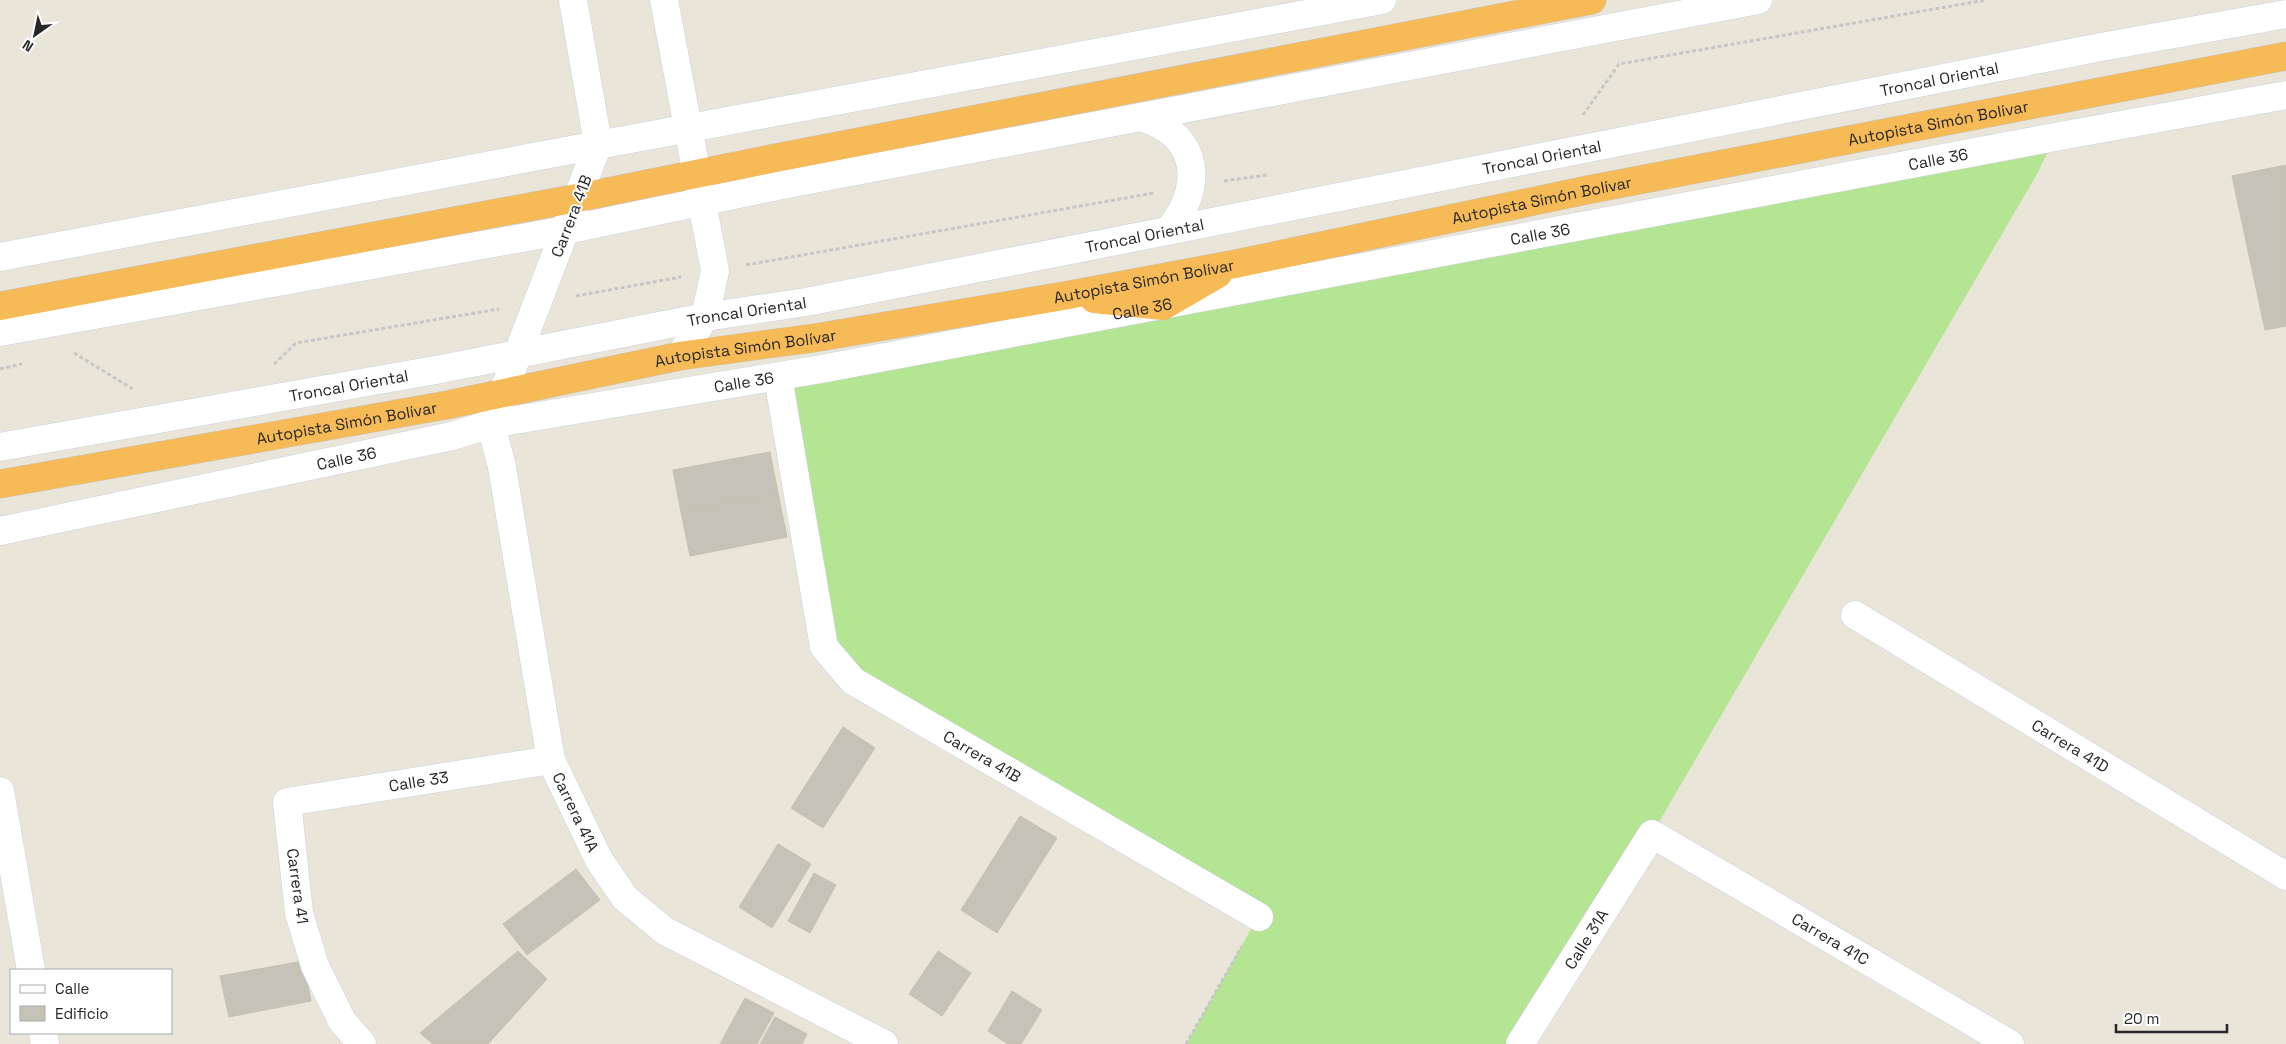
<svg xmlns="http://www.w3.org/2000/svg" width="2286" height="1044" font-family="'Space Grotesk',sans-serif">
<style>
.pitch{fill:#b3e593}
.building{fill:#c5c3b8;stroke:#c4c1b3}
.lines{fill:none;stroke-linecap:round;stroke-linejoin:round}
.minor-casing{stroke:#cecfe0;stroke-width:29}
.highway-casing{stroke:#c7c7c7;stroke-width:29}
.path{stroke:#c7c7c7;stroke-width:3;stroke-dasharray:4 2.5;stroke-linecap:butt}
.minor{stroke:#fff;stroke-width:28}
.highway{stroke:#f6ba57;stroke-width:28}
.labels{text-anchor:middle;stroke-width:4;stroke-linejoin:round;paint-order:stroke}
.street-label{font-size:16px;fill:#272727;stroke:#fff}
</style>
<rect width="100%" height="100%" fill="#e9e5d9"/>
<path class="pitch" d="M2055,137L2037,174L1652,834L1520,1044H1186L1258,917L824,647L778,377Z"/>
<g class="building">
<path d="M2286,165V326L2265,330L2232,176Z"/>
<path d="M770,452L778,493L681,512L673,470Z"/>
<path d="M778,493L787,537L690,556L681,512Z"/>
<path d="M843,727L875,748L823,828L791,808Z"/>
<path d="M1020,816L1057,838L997,933L961,910Z"/>
<path d="M778,844L811,864L772,928L739,907Z"/>
<path d="M576,869L600,900L527,955L503,924Z"/>
<path d="M814,873L836,885L810,933L788,921Z"/>
<path d="M518,951L547,979L488,1044H433L420,1033Z"/>
<path d="M938,951L971,973L942,1016L909,994Z"/>
<path d="M303,961L311,1001L229,1017L220,976Z"/>
<path d="M1012,991L1042,1010L1021,1044H1008L988,1031Z"/>
<path d="M745,998L774,1013L757,1044H720Z"/>
<path d="M775,1017L807,1034L802,1044H760Z"/>
</g>
<g class="lines">
<defs>
<g id="minor">
<path id="s1" d="M573,0L598,144L491,424L502,467L551,760L599,860L625,898L665,931L884,1044"/>
<path d="M664,0L715,271L705,317L680,356"/>
<path d="M1143,118C1201,136 1204,189 1168,231"/>
<path d="M0,257C460,169 922,86 1382,0"/>
<path d="M0,332L566,230L782,185L1758,0"/>
<path id="s2" d="M778,377L824,647L853,681L1259,917"/>
<path id="s3" d="M0,447L441,369L705,317L806,302L2101,47L2286,14"/>
<path id="s4" d="M0,531L452,436L491,424L821,369L2055,137L2286,95"/>
<path id="s5" d="M1855,615L2286,876"/>
<path d="M0,791L31,970"/>
<path d="M43,1033L45,1044"/>
<path id="s6" d="M362,1044L342,1021L315,966L299,913L287,802L551,760"/>
<path id="s7" d="M1520,1044L1652,834L2010,1044"/>
</g>
<g id="highway">
<path d="M1094,299L1163,306L1218,274"/>
<path d="M0,306L577,198L775,158L1592,0"/>
<path id="s8" d="M0,484L447,405L680,356L814,338L1063,296L1235,264L1587,190L2286,56"/>
</g>
</defs>
<use href="#minor" class="minor-casing"/>
<use href="#highway" class="highway-casing"/>
<g class="path">
<path d="M1583,115L1619,64L1986,0"/>
<path d="M1224,181L1267,175"/>
<path d="M746,265L1154,193"/>
<path d="M576,296L681,277"/>
<path d="M74,353L133,389"/>
<path d="M274,364L296,343L499,309"/>
<path d="M0,369L22,364"/>
<path d="M1186,1044L1242,946"/>
</g>
<use href="#minor" class="minor"/>
<use href="#highway" class="highway"/>
</g>
<g class="labels">
<g class="street-label">
<text dy="6" stroke="none"><textPath href="#s3" startOffset="1974">Troncal Oriental</textPath></text>
<text dy="6" stroke="none"><textPath href="#s8" startOffset="1972">Autopista Simón Bolívar</textPath></text>
<text dy="6" stroke="none"><textPath href="#s3" startOffset="1569">Troncal Oriental</textPath></text>
<text dy="6" stroke="none"><textPath href="#s4" startOffset="1974">Calle 36</textPath></text>
<text dy="6" stroke="none"><textPath href="#s8" startOffset="1568">Autopista Simón Bolívar</textPath></text>
<text transform="translate(571 216) rotate(-69)" y="6">Carrera 41B</text>
<text dy="6" stroke="none"><textPath href="#s4" startOffset="1569">Calle 36</textPath></text>
<text dy="6" stroke="none"><textPath href="#s3" startOffset="1164">Troncal Oriental</textPath></text>
<text dy="6" stroke="none"><textPath href="#s8" startOffset="1162">Autopista Simón Bolívar</textPath></text>
<text dy="6" stroke="none"><textPath href="#s4" startOffset="1164">Calle 36</textPath></text>
<text dy="6" stroke="none"><textPath href="#s3" startOffset="759">Troncal Oriental</textPath></text>
<text dy="6" stroke="none"><textPath href="#s8" startOffset="758">Autopista Simón Bolívar</textPath></text>
<text dy="6" stroke="none"><textPath href="#s4" startOffset="759">Calle 36</textPath></text>
<text dy="6" stroke="none"><textPath href="#s3" startOffset="354">Troncal Oriental</textPath></text>
<text dy="6" stroke="none"><textPath href="#s8" startOffset="352">Autopista Simón Bolívar</textPath></text>
<text dy="6" stroke="none"><textPath href="#s4" startOffset="354">Calle 36</textPath></text>
<text dy="6" stroke="none"><textPath href="#s5" startOffset="252">Carrera 41D</textPath></text>
<text dy="6" stroke="none"><textPath href="#s2" startOffset="468">Carrera 41B</textPath></text>
<text dy="6" stroke="none"><textPath href="#s6" startOffset="392">Calle 33</textPath></text>
<text dy="6" stroke="none"><textPath href="#s1" startOffset="845">Carrera 41A</textPath></text>
<text transform="translate(298 886) rotate(82)" y="6">Carrera 41</text>
<text dy="6" stroke="none"><textPath href="#s7" startOffset="124">Calle 31A</textPath></text>
<text dy="6" stroke="none"><textPath href="#s7" startOffset="455">Carrera 41C</textPath></text>
</g>
</g>
<rect x="10" y="969" width="162" height="65" fill="#ffffff" stroke="#a9a9a9"/>
<rect x="20" y="985" width="25" height="8" fill="#ffffff" stroke="#a9a9a9"/>
<text x="55" y="994" font-size="15" fill="#272727">Calle</text>
<rect x="20" y="1006" width="25" height="15" fill="#c5c3b8" stroke="#a9a9a9"/>
<text x="55" y="1019" font-size="15" fill="#272727">Edificio</text>
<g transform="translate(35 35) rotate(213)" stroke="#ffffff" stroke-width="4" paint-order="stroke">
<path d="M0-4L9 19L0 12L-9 19Z" fill="#272727"/>
<text y="-8" font-size="14" font-weight="bold" text-anchor="middle" fill="#272727">N</text>
</g>
<path d="M2116 1024v8h111v-8" fill="none" stroke="#272727" stroke-width="2.5"/>
<text x="2124" y="1024" font-size="15" fill="#272727" stroke="#ffffff" stroke-width="4" paint-order="stroke">20 m</text>
</svg>
